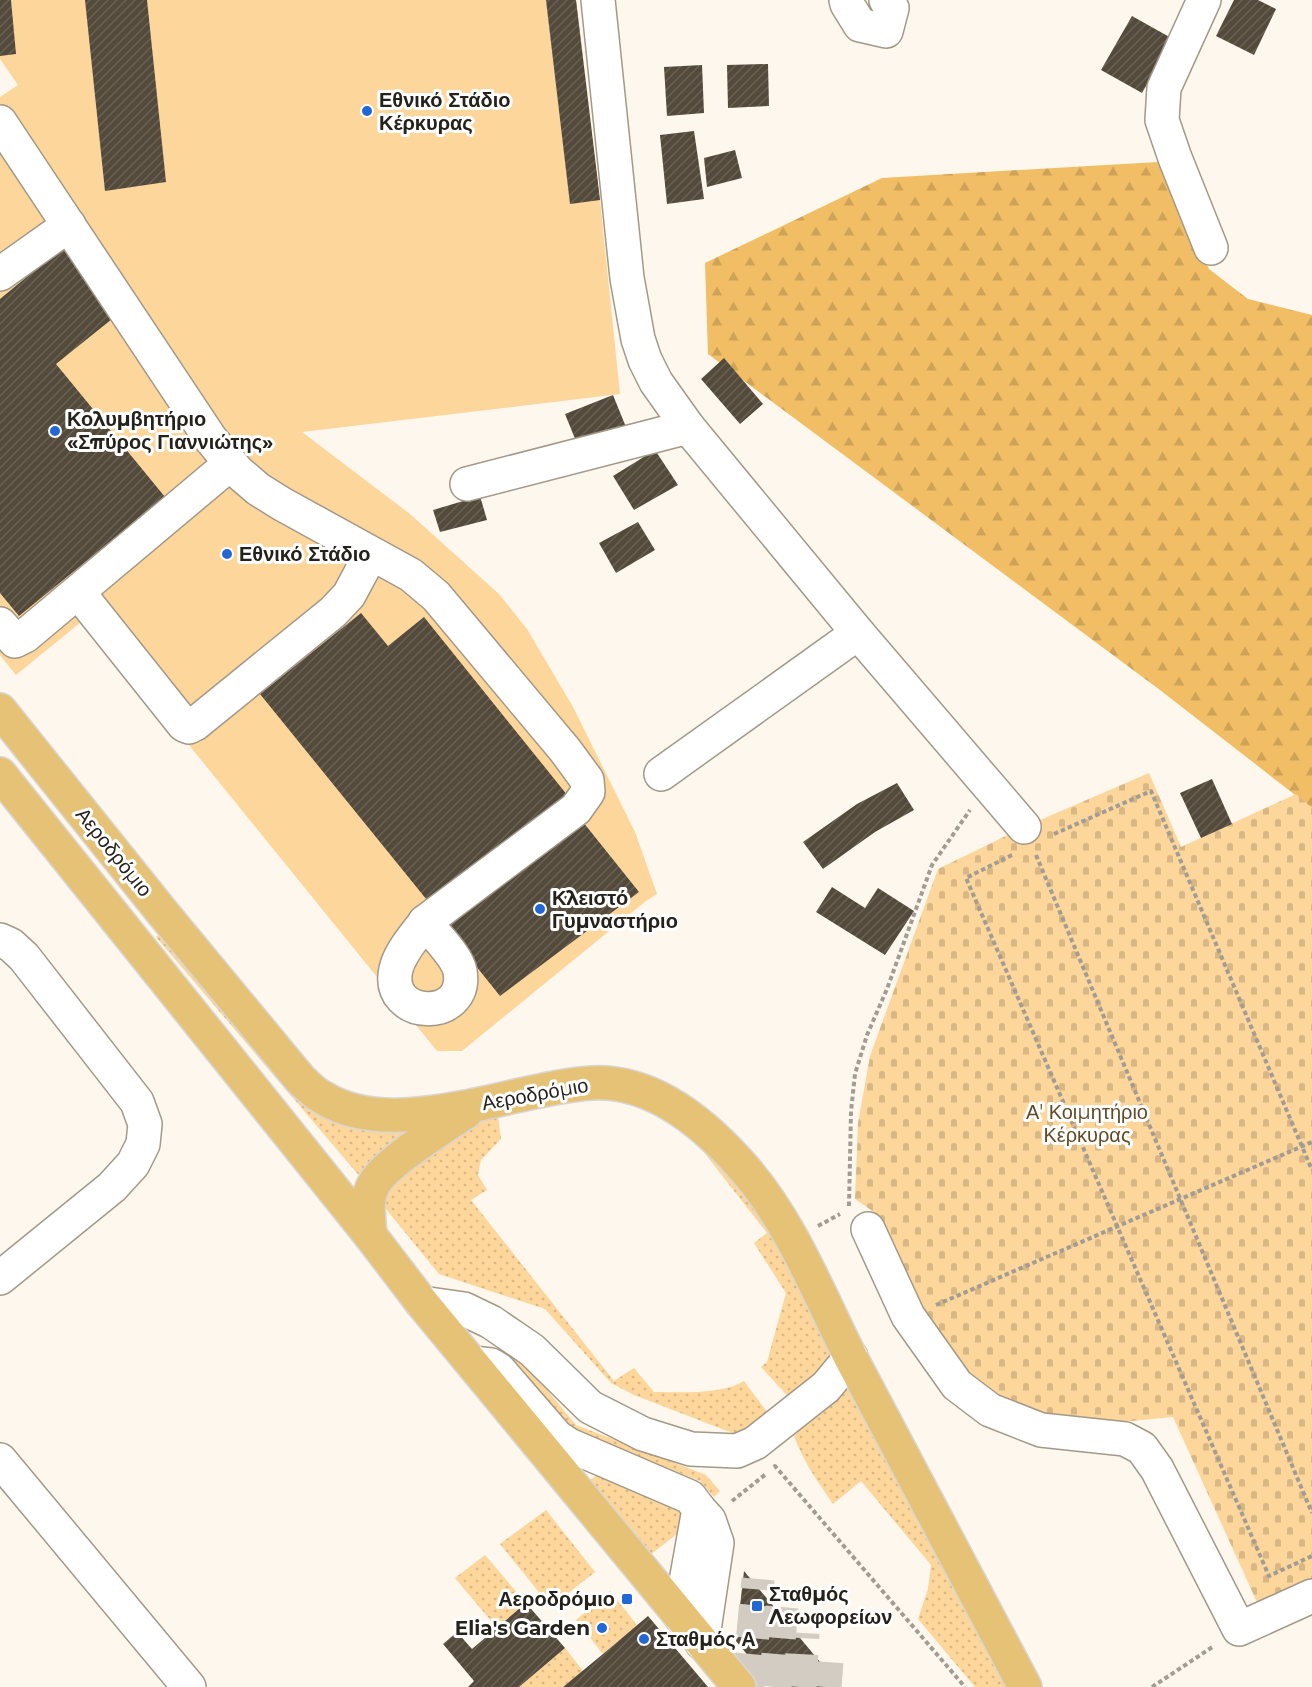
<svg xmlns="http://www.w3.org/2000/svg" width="1312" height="1687" font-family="Montserrat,sans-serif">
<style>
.grass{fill:url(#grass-dots)}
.forest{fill:url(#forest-firs)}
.cemetery{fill:url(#cemetery-stones)}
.pitch{fill:#fcd69a}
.building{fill:url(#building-hatch)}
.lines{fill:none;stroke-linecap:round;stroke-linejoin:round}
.minor-tunnel{stroke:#d3ccc3;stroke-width:33;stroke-dasharray:33 16;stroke-linecap:butt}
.minor-casing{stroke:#a39988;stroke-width:36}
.major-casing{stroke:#d8d7d6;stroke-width:36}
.path{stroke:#a29d94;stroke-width:4;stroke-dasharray:4.5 3;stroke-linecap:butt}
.minor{stroke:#fff;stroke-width:33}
.major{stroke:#e6c277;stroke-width:33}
.poi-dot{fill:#2267d3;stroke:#fff;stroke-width:2}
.labels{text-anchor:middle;stroke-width:6;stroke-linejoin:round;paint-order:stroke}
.poi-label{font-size:20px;font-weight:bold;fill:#25211b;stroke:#fff;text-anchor:start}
.street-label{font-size:20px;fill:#25211b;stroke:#fff}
.park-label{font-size:20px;fill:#614b26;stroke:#fff}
</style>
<defs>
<pattern id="grass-dots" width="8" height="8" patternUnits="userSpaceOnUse" patternTransform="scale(1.5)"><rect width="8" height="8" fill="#fcd69a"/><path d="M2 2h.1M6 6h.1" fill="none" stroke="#d8b784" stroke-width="1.8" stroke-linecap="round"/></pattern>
<pattern id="forest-firs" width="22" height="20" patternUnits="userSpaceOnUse" patternTransform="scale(1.5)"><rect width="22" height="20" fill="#f1be65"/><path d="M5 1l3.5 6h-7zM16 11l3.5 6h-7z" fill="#cea357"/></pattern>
<pattern id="cemetery-stones" width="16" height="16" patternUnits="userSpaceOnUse" patternTransform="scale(1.5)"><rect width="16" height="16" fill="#fcd69a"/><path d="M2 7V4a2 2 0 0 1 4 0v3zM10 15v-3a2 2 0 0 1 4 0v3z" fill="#d8b784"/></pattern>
<pattern id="building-hatch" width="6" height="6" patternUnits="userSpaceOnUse" patternTransform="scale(1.5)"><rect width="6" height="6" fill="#534a3b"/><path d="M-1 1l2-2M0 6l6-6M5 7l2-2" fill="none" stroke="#686155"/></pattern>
</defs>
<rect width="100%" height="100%" fill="#fef7ed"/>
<g class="grass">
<path d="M164,931L315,1099L432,1122L362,1179L156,937Z"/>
<path d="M626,1093L703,1138L774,1230L839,1357L793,1402L761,1367L767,1362L786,1293L754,1243L767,1233L692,1137L648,1106L596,1098L498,1116L501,1139L481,1160L478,1175L487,1190L471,1200L614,1381L634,1368L654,1392C680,1392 721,1395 744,1381L771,1417L735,1434L634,1395L611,1383L545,1309L439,1274L386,1209V1196L396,1180L479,1115Z"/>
<path d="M509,1344L576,1425L706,1475L720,1491L714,1497L700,1481L569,1429L503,1349Z"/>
<path d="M853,1384L1007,1687H975L918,1619L928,1589L931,1565L861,1481L833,1504C818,1482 803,1461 794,1436L839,1390Z"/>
<path d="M605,1473L679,1501L690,1524L650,1555L587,1483L597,1475Z"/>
<path d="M546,1510L595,1572L551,1607L500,1544Z"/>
<path d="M485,1555L526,1603L497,1628L455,1578Z"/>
<path d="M610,1591L637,1625L603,1654L576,1620Z"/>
<path d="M565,1648L583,1671L563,1687H519Z"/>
</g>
<path class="forest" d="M1158,162L1209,269L1248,299L1312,315V808L1160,690L708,354L705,263L882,178Z"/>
<path class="cemetery" d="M1149,773L1181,847L1296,794L1312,808V1588L1261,1611L1173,1417L1121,1422L1072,1419L1024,1410L963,1378L895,1270L881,1217L855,1199L858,1123L870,1056L938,869L1024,827Z"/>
<path class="pitch" d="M0,0H576L600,200L620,394L302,432L410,514L499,594L527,629L573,707L635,832L657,894L646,901L462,1051H437L86,618L16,675L0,655V97L18,85L0,59Z"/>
<g class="building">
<path d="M0,0H11L16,54L0,56Z"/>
<path d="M85,0H147L166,182L105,191Z"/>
<path d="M546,0H576L600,200L570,204Z"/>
<path d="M1234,0H1258L1276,9L1254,55L1216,36Z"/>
<path d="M1132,16L1173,39L1142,93L1101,70Z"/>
<path d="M768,64L769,106L728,108L727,65Z"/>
<path d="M702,65L704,113L667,116L664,67Z"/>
<path d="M694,131L704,199L667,204L660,135Z"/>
<path d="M735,150L742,178L707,187L704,158Z"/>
<path d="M62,248L117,315L56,364L165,497L19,616L0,593V299Z"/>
<path d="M724,358L763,404L740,424L701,379Z"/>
<path d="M613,395L628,432L580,451L565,414Z"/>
<path d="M655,450L678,485L634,510L613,476Z"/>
<path d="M480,496L487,520L440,532L433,510Z"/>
<path d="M638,522L655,550L616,573L599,543Z"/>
<path d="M361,613L388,646L424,617L568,796L431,905L260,694Z"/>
<path d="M1212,779L1232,824L1201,838L1180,793Z"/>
<path d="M897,783L914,810L875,832L823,869L803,842L857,804Z"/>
<path d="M579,817L639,892L500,996L443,925Z"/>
<path d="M832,887L865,908L878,888L914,911L885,955L816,912Z"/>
<path d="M744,1571L841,1687H774L736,1641Z"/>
<path d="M526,1603L565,1648L519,1687H468L474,1681L443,1644L457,1632L472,1649Z"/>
<path d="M648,1616L708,1687H563L603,1654Z"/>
</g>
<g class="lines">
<g class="minor-tunnel">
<path d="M748,1687L758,1579"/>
<path d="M775,1687L782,1607"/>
<path d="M800,1687L803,1633"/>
<path d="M825,1687L827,1662"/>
</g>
<defs>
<g id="minor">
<path d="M598,0L627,278L638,339L645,360L656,382L688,427L858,633L1024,827"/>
<path d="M846,0L847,4L860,25L886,31L892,8L886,0"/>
<path d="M1204,0L1164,88L1162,120L1175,158L1211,248"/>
<path d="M0,122L210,438L237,471L258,489L282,504L411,575L436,596L565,750L587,780L588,792L576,809L425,922"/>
<path d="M0,274L69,225"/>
<path d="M467,484L688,427"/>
<path d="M78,592L184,725L189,727L195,724L333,612L349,595L371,554"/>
<path d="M0,624L15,641L25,636L230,464"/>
<path d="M661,774L858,633"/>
<path d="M425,922C434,934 457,956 460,971C469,1023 384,1020 396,969C400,952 415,936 425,922Z"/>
<path d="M0,940L11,945L24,957L137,1102L145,1124L143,1144L133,1164L112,1187L0,1278"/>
<path d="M868,1229L908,1316L957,1385L990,1410L1041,1430L1125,1439L1142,1448L1157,1469L1239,1629L1312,1596"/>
<path d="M422,1303L464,1309L491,1322L532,1350L590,1407L643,1434L691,1449L737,1451L755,1443L826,1387L851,1357"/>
<path d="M472,1363L491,1365L499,1370L557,1437L569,1445L690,1497L699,1509L682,1604L683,1620"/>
<path d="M0,1460L189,1687"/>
<path d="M699,1509L709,1520L717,1543L702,1643"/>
</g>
<g id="major">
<path d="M0,710L162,912L301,1080C308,1086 314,1093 322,1097C394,1143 512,1088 591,1083C652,1079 704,1123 742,1166C791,1221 818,1293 851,1358C908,1468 968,1577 1025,1687"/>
<path d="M0,774L370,1235L422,1303L739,1687"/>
<path d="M370,1235C369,1218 365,1199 374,1184C385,1163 445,1126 466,1112"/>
</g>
</defs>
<use href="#minor" class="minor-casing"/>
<use href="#major" class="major-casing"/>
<g class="path">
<path d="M1054,834L1151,791L1312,1170"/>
<path d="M1012,855L966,878L1269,1576L1312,1556"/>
<path d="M1036,855L1312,1513"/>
<path d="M849,1206L851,1111L855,1074L867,1035L887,989L932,865L970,810"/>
<path d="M818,1226L840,1214"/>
<path d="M936,1305L1312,1142"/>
<path d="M774,1467L775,1466L965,1687"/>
<path d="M732,1501L766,1474"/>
<path d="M1152,1687L1214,1646"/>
</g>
<use href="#minor" class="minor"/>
<use href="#major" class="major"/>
</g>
<g class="poi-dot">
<circle cx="367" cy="111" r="6"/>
<circle cx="55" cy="431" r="6"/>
<circle cx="227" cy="554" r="6"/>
<circle cx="540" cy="909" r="6"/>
<rect x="621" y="1593" width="12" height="12" rx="3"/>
<rect x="751" y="1600" width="12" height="12" rx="3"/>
<circle cx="602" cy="1628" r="6"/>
<circle cx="644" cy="1639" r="6"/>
</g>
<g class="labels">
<g class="poi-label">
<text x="379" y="107">Εθνικό Στάδιο<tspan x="379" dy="23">Κέρκυρας</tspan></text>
<text x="67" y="426">Κολυμβητήριο<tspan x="67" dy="23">«Σπύρος Γιαννιώτης»</tspan></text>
<text x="239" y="561">Εθνικό Στάδιο</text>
<text x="552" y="905">Κλειστό<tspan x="552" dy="23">Γυμναστήριο</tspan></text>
<text x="769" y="1601">Σταθμός<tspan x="769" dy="23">Λεωφορείων</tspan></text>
<text x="615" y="1606" text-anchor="end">Αεροδρόμιο</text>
<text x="590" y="1635" text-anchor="end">Elia's Garden</text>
<text x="656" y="1646">Σταθμός Α</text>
</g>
<g class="street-label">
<text transform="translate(114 852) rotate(51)" y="7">Αεροδρόμιο</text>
<text transform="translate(535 1094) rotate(-10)" y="7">Αεροδρόμιο</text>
</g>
<g class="park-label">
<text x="1087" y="1119">Α' Κοιμητήριο<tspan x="1087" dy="23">Κέρκυρας</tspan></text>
</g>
</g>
</svg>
